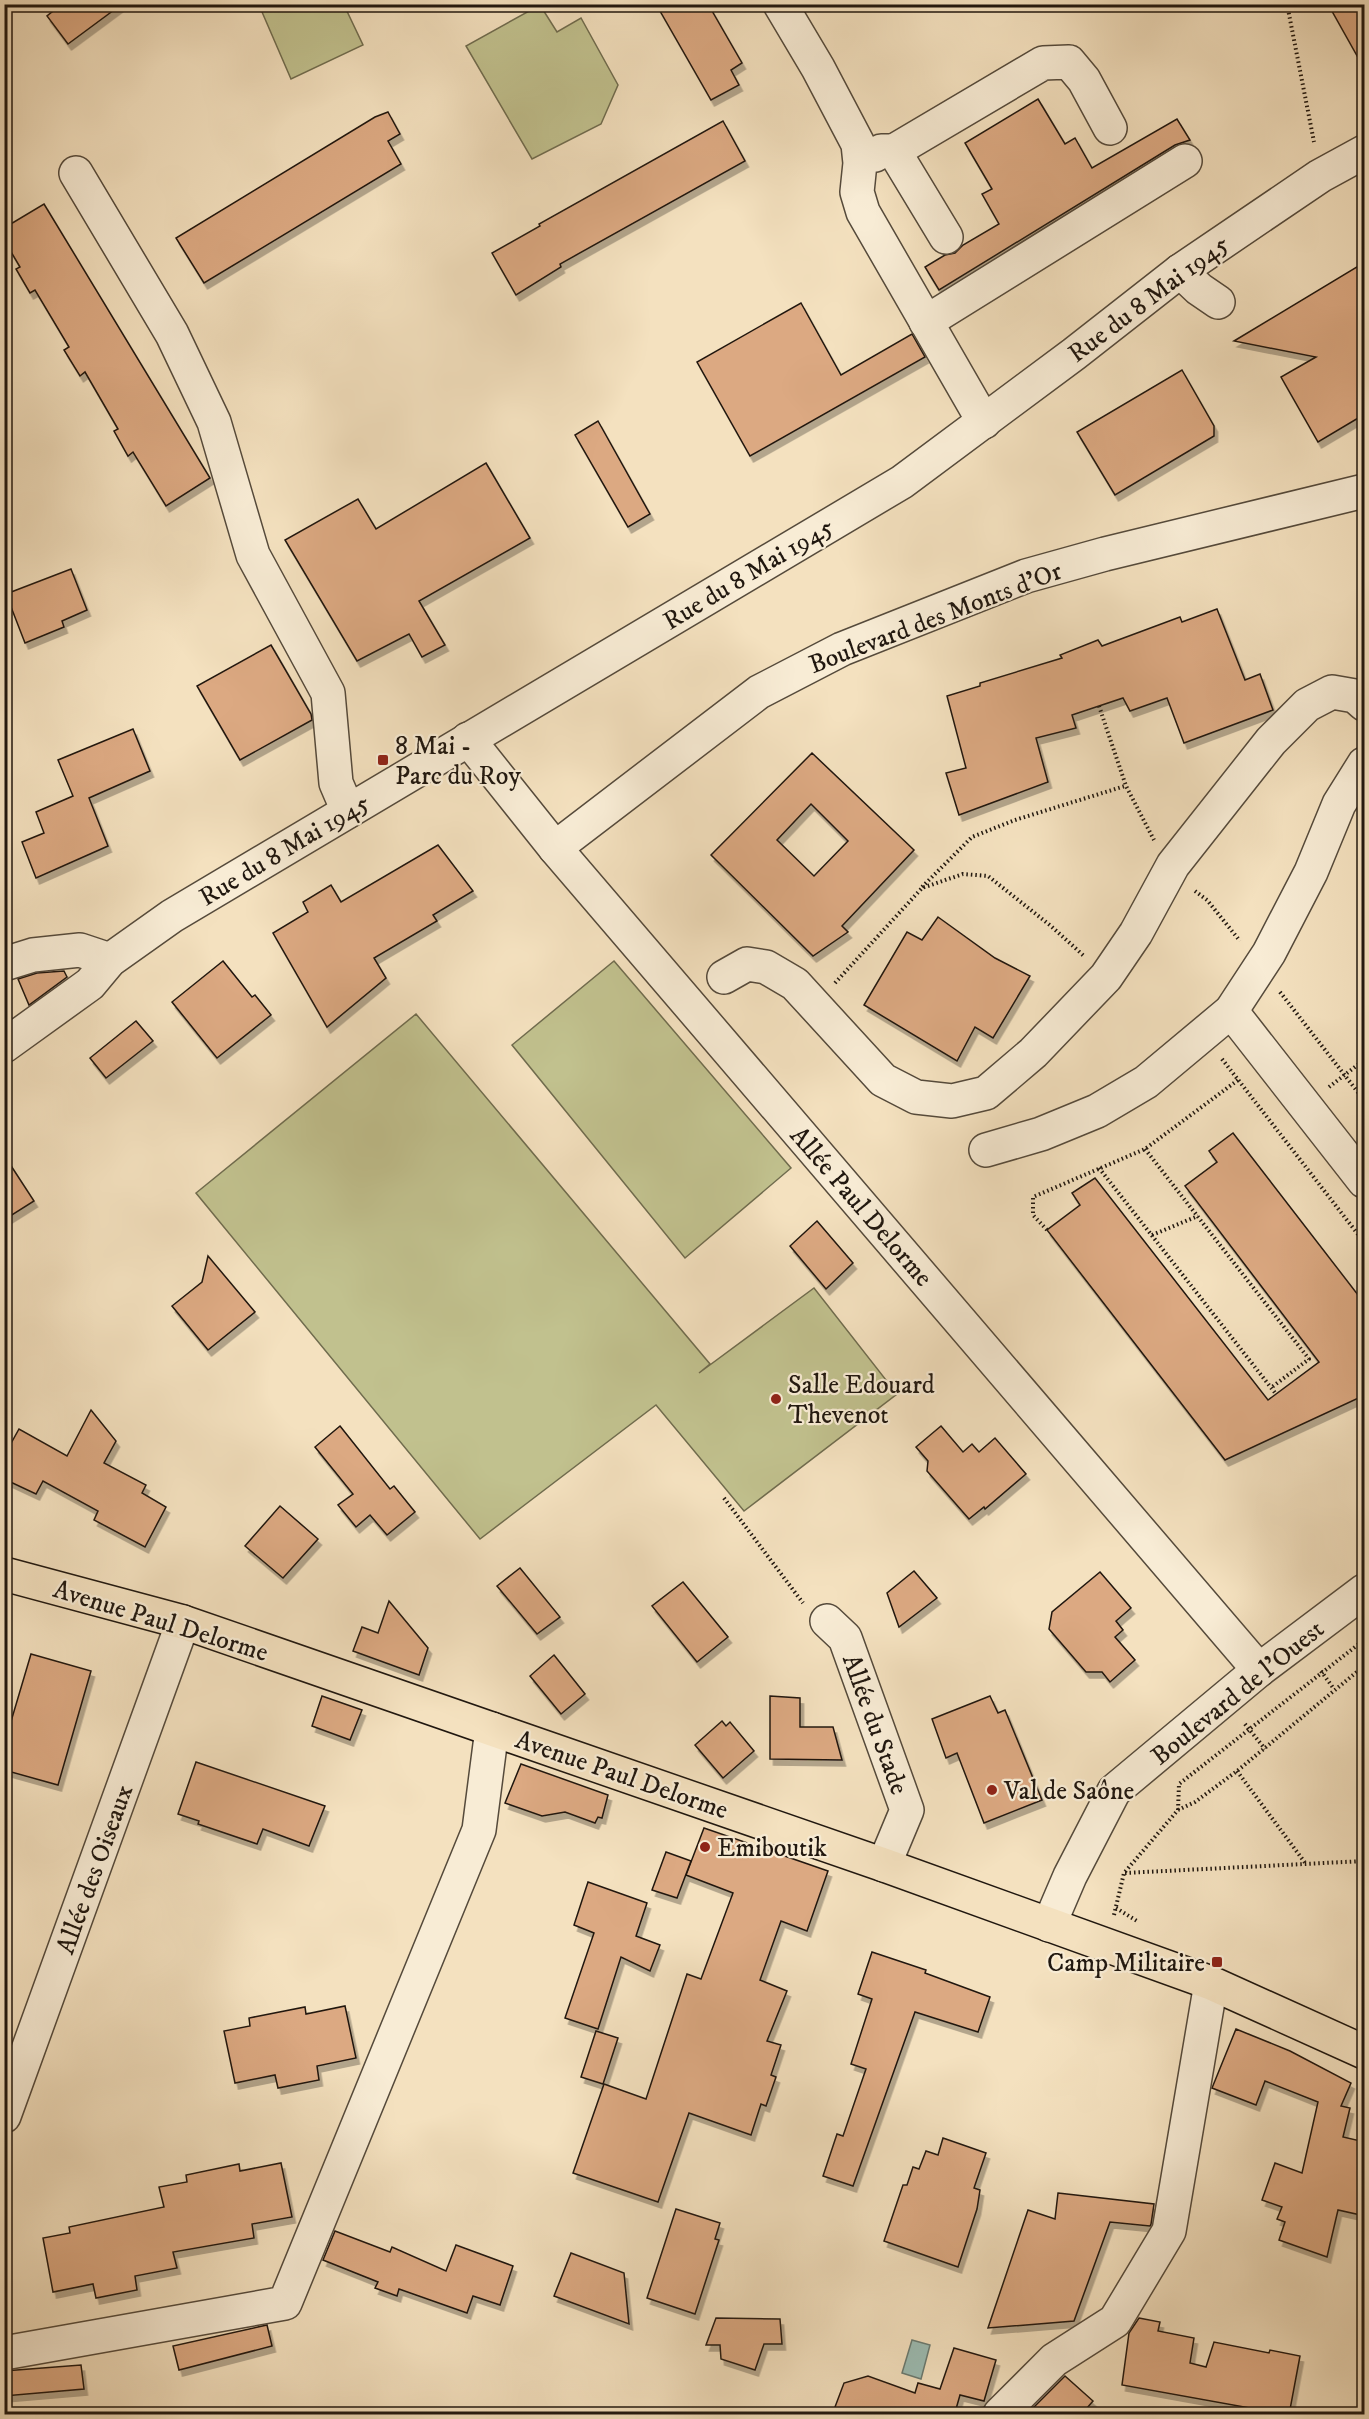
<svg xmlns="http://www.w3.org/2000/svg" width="1369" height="2419" font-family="'IM FELL DW Pica',serif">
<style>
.green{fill:#c1c18e;stroke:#706c4e;stroke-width:1.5}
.water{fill:#9cbdb4;stroke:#6a7b72;stroke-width:1.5}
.building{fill:#dca982;stroke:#20170f;stroke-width:1.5;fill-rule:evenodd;filter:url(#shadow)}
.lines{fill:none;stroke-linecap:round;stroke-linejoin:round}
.minor-casing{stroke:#554a3b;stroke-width:36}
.major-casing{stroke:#20170f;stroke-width:36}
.path{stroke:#20170f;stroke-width:4;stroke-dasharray:1.5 3;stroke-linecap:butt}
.minor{stroke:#f8ecd5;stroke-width:33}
.major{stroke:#f4e1bf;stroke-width:33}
.poi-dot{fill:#8f2418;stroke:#f8ecd5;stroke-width:2}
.labels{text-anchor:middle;stroke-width:4.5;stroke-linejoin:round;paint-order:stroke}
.street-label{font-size:26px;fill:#20170f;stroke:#f8ecd5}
.poi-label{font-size:26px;fill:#20170f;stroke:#f8ecd5;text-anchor:start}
</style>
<defs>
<filter id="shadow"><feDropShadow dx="3.5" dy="6" stdDeviation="0" flood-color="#0004"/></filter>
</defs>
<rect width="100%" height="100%" fill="#f4e1bf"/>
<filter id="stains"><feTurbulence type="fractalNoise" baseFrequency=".00333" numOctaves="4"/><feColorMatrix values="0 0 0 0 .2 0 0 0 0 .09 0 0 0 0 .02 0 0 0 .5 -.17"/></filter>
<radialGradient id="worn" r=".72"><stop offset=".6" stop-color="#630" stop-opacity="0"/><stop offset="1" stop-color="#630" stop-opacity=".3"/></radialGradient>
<g class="green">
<path d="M259,5H344L363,45L291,79Z"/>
<path d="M540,5L557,32L581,18L618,85L601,124L532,159L466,46Z"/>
<path d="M614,961L791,1168L685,1258L512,1045Z"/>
<path d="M416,1014L710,1364L699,1373L814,1288L897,1394L744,1511L656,1405L480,1539L196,1193Z"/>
</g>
<path class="water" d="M912,2340L930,2345L921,2379L902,2373Z"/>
<g class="building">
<path d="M62,4H122L68,44L47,16Z"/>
<path d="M656,4H708L742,63L731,70L739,85L711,100Z"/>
<path d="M1328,4H1365V70Z"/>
<path d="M1038,99L1065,144L1075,138L1092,168L1177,119L1190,140L1175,145L939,290L925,267L945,255L955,253L963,245L999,224L982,194L992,189L965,143Z"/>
<path d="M388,112L400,134L388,141L401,164L204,283L176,238L375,117Z"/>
<path d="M723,121L745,161L560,264L561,267L516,295L492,253L540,226L539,224Z"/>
<path d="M44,204L210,478L166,506L133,452L128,456L114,431L118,429L85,372L80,376L64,350L69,347L35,290L30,293L16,269L20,267L4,240V228Z"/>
<path d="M1365,262V414L1318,442L1281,377L1316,357L1234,341Z"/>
<path d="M801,303L841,375L912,334L925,357L750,456L697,362Z"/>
<path d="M1182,370L1214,426V436L1115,495L1077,432Z"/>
<path d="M598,421L650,514L628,527L575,435Z"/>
<path d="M486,463L530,538L419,601L445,645L422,657L409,634L357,661L285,540L358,499L376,529Z"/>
<path d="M71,569L87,610L62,621L64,627L25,643L6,594Z"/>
<path d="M1217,609L1245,680L1260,674L1273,710L1184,743L1167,698L1130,711L1123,698L1072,715L1076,728L1036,738L1048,782L959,815L946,773L966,768L947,696L980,686V683L1062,658L1060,655L1098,640L1102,646L1180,617L1182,622Z"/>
<path d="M271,645L311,714L312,720L240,760L197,686Z"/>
<path d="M133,729L150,771L89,798L108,846L36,878L22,842L44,833L36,812L73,796L58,760Z"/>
<path d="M812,753L914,850L842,926L848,932L813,956L711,855ZM811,804L848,841L814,876L777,840Z"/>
<path d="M438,845L473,891L433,915L437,921L374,958L386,978L327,1027L273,933L308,912L303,902L331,885L341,902Z"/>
<path d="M938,917L995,958L1030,976L993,1038L975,1027L957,1061L864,1005L907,932L922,940Z"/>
<path d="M223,961L252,997L255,995L271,1015L217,1058L172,1002Z"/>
<path d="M64,971L67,977L29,1005L18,979L37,973Z"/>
<path d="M136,1021L153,1041L106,1078L90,1058Z"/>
<path d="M1233,1133L1365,1304V1395L1225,1460L1047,1230L1080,1205L1072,1193L1095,1178L1268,1400L1319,1362L1185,1186L1217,1162L1209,1151Z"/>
<path d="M4,1155L34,1201L4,1220Z"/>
<path d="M817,1221L853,1263L826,1289L790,1246Z"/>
<path d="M208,1256L255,1312L208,1350L172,1306L202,1282Z"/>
<path d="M91,1410L116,1441L104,1463L146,1485L142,1493L166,1507L145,1547L94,1520L98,1511L43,1481L36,1494L4,1479V1456L19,1429L67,1456Z"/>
<path d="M340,1426L390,1489L394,1486L415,1512L387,1535L370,1515L356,1527L338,1505L353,1494L315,1447Z"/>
<path d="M941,1426L963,1452L972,1444L979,1452L995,1438L1026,1474L985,1509L984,1507L969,1519L927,1471L928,1461L916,1447Z"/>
<path d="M280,1506L318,1539L283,1578L245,1546Z"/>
<path d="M520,1568L560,1617L537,1634L497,1586Z"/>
<path d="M914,1571L937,1598L899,1627L887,1593Z"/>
<path d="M1100,1572L1131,1608L1116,1621L1123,1630L1115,1637L1135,1660L1110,1682L1102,1672H1086L1049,1629L1052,1612Z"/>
<path d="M683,1582L728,1637L697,1662L652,1606Z"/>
<path d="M389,1601L428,1648L419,1675L353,1651L362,1627L378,1633Z"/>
<path d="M31,1654L91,1671L58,1785L4,1770V1745Z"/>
<path d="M554,1655L585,1694L561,1714L530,1676Z"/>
<path d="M322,1696L362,1710L350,1740L312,1726Z"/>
<path d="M770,1696L800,1698V1727H833L842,1760L770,1759Z"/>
<path d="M990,1696L998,1713L1005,1710L1042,1800L984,1823L957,1753L946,1758L932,1719Z"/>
<path d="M722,1721L726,1726L730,1722L754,1751L723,1778L695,1745Z"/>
<path d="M196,1762L325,1806L309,1846L263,1829L257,1844L198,1824L199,1821L178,1814Z"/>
<path d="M521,1764L608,1795L602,1818L598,1817L595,1823L565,1812L542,1816L505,1803Z"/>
<path d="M704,1828L828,1871L807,1931L781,1921L760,1980L787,1991L767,2041L781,2045L771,2075L776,2077L766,2106L761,2104L751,2135L689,2113L658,2202L573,2173L604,2084L646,2099L687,1974L701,1979L733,1893L686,1875Z"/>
<path d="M666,1852L691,1861L677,1898L652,1890Z"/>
<path d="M588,1882L647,1903L636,1936L660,1945L650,1971L621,1957L598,2029L565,2018L594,1933L574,1925Z"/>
<path d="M872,1952L926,1970L925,1973L990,1997L978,2032L915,2012L853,2186L823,2176L837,2134L843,2136L866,2069L851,2064L872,1999L858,1994Z"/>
<path d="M345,2006L356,2058L317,2066L319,2080L278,2088L275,2075L235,2083L224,2031L250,2026L249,2018L305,2007L306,2014Z"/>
<path d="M1236,2029L1290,2051L1351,2083L1341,2106L1350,2108L1343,2137L1365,2142V2216L1338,2210L1327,2257L1279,2240L1285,2222L1277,2219L1282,2207L1262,2200L1275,2163L1302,2173L1318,2102L1265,2081L1256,2105L1212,2088Z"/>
<path d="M596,2031L618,2038L603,2084L581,2077Z"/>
<path d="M943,2138L986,2153L974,2188L980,2190L977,2209L958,2267L884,2241L903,2185H907L913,2167L919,2169L926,2151L938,2155Z"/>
<path d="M281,2163L292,2217L252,2224L254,2238L173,2252L177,2268L135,2276L137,2290L96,2298L93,2284L53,2292L43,2238L70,2233L69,2227L164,2207L159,2187L187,2182L186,2175L239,2164L240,2171Z"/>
<path d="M1058,2193L1154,2204L1151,2224L1150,2226L1110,2222L1074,2321L988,2328L1028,2210L1055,2219Z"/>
<path d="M676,2209L720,2223L715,2239L719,2240L695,2314L647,2298Z"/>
<path d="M335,2231L390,2252L392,2247L446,2271L456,2245L513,2266L500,2305L473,2296L467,2313L399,2289L397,2296L375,2288L378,2282L323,2260Z"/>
<path d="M571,2253L624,2273L629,2324L554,2296Z"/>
<path d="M716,2318L780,2319L782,2344H764L755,2370L721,2359L720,2345H706Z"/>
<path d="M1139,2318L1160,2322L1158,2331L1194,2338L1190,2363L1206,2367L1214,2342L1269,2353L1270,2350L1300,2356L1289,2415L1122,2385L1129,2333Z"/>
<path d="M267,2325L272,2346L179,2370L173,2346Z"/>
<path d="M954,2348L996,2360L984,2401L960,2395L956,2409L965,2412L964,2415H832L844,2383L868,2376L915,2393L918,2383L940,2389Z"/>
<path d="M81,2365L84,2389L4,2396V2371Z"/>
<path d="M1065,2376L1093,2401L1081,2415H1026Z"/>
</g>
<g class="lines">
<defs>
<g id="minor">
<path d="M780,4L818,68L858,144L860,163L857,192L863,212L984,422"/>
<path d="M894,151L1043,63L1069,62L1084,80L1110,128"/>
<path d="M875,155L881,151H894L946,237"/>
<path d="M76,173L172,334L214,422L253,555L328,693L336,783L348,811"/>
<path d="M1180,271L1199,289L1218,302"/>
<path d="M926,322L1185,161"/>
<path d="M468,739L555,848L1259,1670"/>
<path d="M555,848L759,692L842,649L1026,576L1105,554L1364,491"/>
<path d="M4,964L33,955L80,950L110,960"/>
<path d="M724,977L747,964L766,967L795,984L883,1080L916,1097L952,1101L986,1093L1033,1053L1106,977L1136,933L1173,865L1271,741L1307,705L1332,692L1355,696L1364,704"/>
<path d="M1231,1011L1364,1181"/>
<path d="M4,1046L90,984L110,960L172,916L902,482L1074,354L1180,271L1320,176L1364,152"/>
<path d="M986,1150L1041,1134L1097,1111L1146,1082L1231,1011L1269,953L1311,872L1339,804L1364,764"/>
<path d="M827,1621L845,1638L907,1810L884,1865"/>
<path d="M1049,1925L1070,1876L1114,1791L1259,1670L1364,1591"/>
<path d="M4,2116L183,1622"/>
<path d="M4,2353L285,2303L479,1830L492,1729"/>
<path d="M1000,2414L1054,2360L1115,2321L1169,2231L1211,1983"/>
</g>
<path id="major" d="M4,1574L183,1622L884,1865L1211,1983L1364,2052"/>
</defs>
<use href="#minor" class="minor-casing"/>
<use href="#major" class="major-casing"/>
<g class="path">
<path d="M1287,4L1314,142"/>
<path d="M1099,706L1126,786L1154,840"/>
<path d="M922,887L972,837L1015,820L1125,786"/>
<path d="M1195,891L1207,900L1240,941"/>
<path d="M835,983L922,888L963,874L988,876L1051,926L1084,956"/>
<path d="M1280,992L1364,1100"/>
<path d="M1222,1059L1364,1242"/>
<path d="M1329,1087L1364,1060"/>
<path d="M1145,1149L1309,1359L1272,1387"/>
<path d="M1099,1168L1276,1394"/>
<path d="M1047,1230L1033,1215V1197L1145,1149L1238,1080"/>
<path d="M1152,1235L1198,1216"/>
<path d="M724,1498L803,1603"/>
<path d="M1321,1671L1334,1689"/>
<path d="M1245,1724L1265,1749"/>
<path d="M1237,1771L1306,1864"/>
<path d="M1178,1810L1179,1784L1364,1640"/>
<path d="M1125,1873L1364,1861"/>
<path d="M1116,1908L1137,1921"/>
<path d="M1114,1915L1124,1873L1178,1810L1195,1802L1237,1771L1364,1666"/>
</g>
<use href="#minor" class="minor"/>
<use href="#major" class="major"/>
</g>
<g class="poi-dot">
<rect x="377" y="754" width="12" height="12" rx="3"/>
<circle cx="776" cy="1399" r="6"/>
<circle cx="992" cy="1790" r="6"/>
<circle cx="705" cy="1847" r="6"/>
<rect x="1211" y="1956" width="12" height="12" rx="3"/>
</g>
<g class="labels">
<g class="street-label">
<text transform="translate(1148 298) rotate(-37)" y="9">Rue du 8 Mai 1945</text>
<text transform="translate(748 573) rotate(-31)" y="9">Rue du 8 Mai 1945</text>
<text transform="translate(935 617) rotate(-21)" y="9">Boulevard des Monts d'Or</text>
<text transform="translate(284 849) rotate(-31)" y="9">Rue du 8 Mai 1945</text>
<text transform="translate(862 1206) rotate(49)" y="9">Allée Paul Delorme</text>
<text transform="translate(161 1620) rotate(17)" y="9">Avenue Paul Delorme</text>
<text transform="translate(1237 1692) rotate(-39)" y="9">Boulevard de l'Ouest</text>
<text transform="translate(876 1724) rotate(70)" y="9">Allée du Stade</text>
<text transform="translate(622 1774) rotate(19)" y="9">Avenue Paul Delorme</text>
<text transform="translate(94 1869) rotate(-70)" y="9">Allée des Oiseaux</text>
</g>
<g class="poi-label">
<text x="395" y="754">8 Mai -<tspan x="395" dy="30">Parc du Roy</tspan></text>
<text x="788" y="1393">Salle Edouard<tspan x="788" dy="30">Thevenot</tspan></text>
<text x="1004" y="1799">Val de Saône</text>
<text x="717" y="1856">Emiboutik</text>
<text x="1205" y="1971" text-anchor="end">Camp Militaire</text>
</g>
</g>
<rect width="1369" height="2419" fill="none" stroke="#f4e1bf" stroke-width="24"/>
<rect x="6" y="6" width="1357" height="2407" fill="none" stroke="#20170f" stroke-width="3"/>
<rect x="12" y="12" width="1345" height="2395" fill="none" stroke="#20170f" stroke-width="1.5"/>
<rect width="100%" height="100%" filter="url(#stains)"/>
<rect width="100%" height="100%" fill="url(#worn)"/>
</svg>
